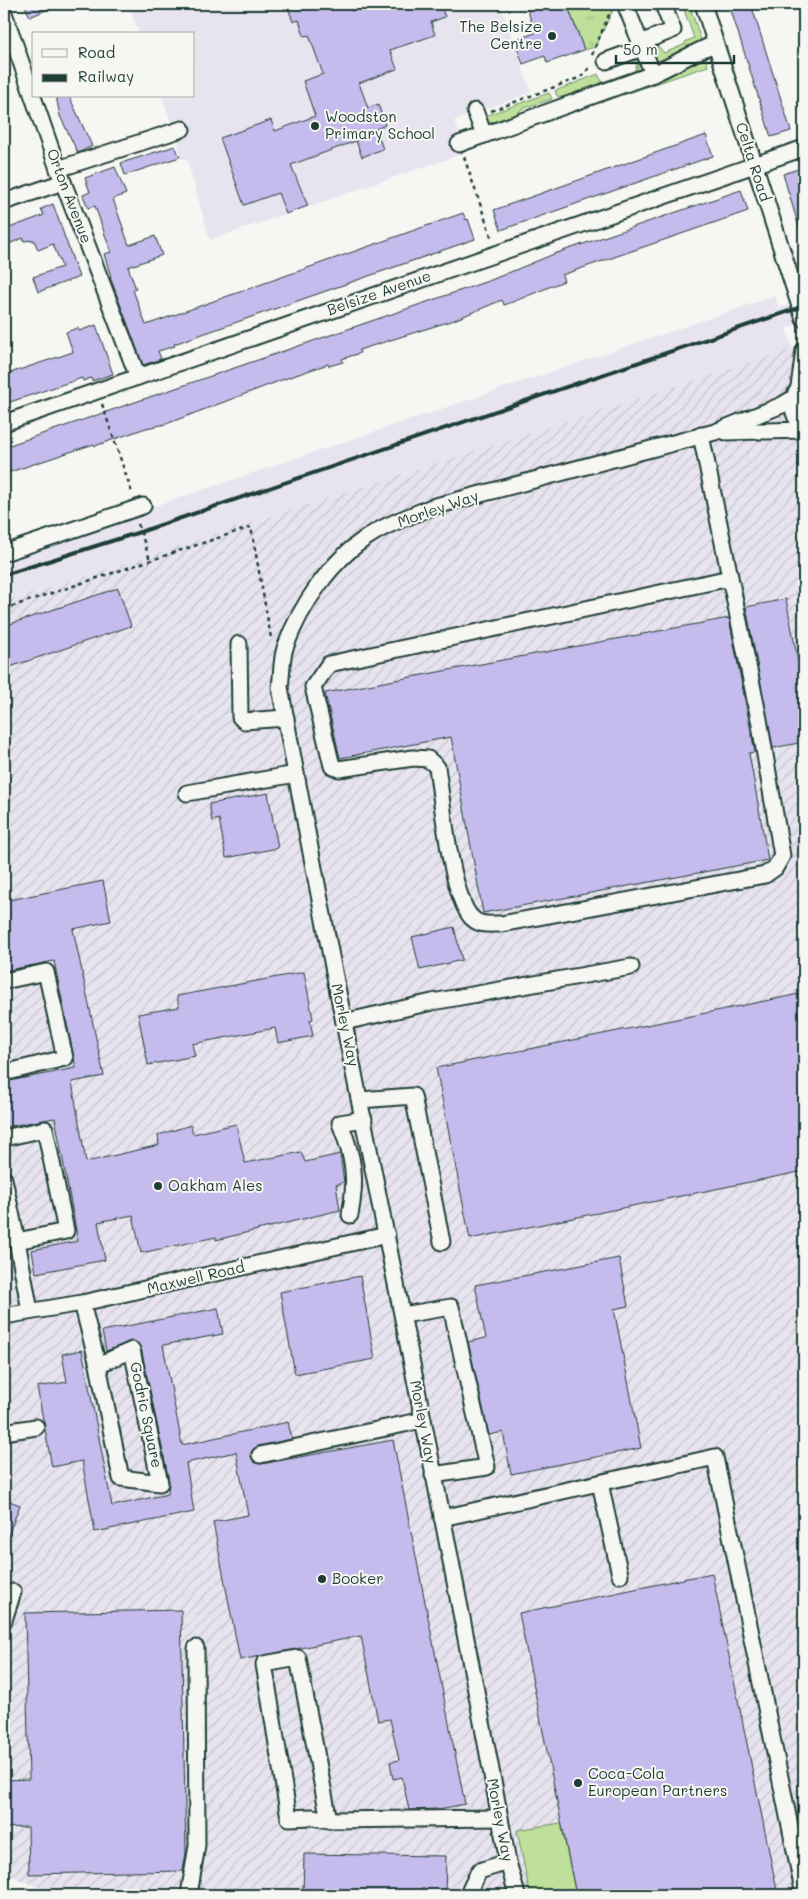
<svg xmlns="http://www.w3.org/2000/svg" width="808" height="1899" font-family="Mali,sans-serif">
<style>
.built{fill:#e7e4f0}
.industrial{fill:url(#industrial-furrows)}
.grass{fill:#bee09a;stroke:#6e8e67}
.park{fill:url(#park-tufts);stroke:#6e8e67}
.building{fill:#c5bbec;stroke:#1f3d34}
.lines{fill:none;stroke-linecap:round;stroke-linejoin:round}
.minor-casing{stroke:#1f3d34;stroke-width:19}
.path{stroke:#1f3d34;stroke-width:2.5;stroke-dasharray:4 4;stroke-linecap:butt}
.minor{stroke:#f6f6f2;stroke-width:15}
.rail{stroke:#1f3d34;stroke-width:4}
.poi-dot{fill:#1f3d34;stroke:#f6f6f2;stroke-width:2}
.labels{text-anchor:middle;stroke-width:4;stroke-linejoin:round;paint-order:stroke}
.poi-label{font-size:15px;fill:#1f3d34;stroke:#f6f6f2;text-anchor:start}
.street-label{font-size:15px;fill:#1f3d34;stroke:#f6f6f2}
</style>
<defs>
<pattern id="industrial-furrows" width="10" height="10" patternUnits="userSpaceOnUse" patternTransform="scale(1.25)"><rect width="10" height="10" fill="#e7e4f0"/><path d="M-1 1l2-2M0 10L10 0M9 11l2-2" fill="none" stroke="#c6c4ce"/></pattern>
<pattern id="park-tufts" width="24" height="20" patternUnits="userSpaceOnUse" patternTransform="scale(1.25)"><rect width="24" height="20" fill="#bee09a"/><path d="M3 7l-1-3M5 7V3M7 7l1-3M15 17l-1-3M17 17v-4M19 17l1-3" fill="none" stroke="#a3c185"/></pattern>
</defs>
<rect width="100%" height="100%" fill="#f6f6f2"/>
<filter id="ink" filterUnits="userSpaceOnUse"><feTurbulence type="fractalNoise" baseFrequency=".02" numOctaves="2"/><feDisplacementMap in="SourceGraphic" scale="10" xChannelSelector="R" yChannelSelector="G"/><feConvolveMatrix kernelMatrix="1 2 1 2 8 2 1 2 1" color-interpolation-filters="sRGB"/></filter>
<g filter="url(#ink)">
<g class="built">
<path d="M128,4H500L531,92L454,121L459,132L452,136L459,155L210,240L187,160L180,157L179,145L162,96H194V34H139Z"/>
<path d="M775,296L779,308L804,299V322L786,328L793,349L4,602V557Z"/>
</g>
<path class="industrial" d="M804,345V1895H57L4,1873V602Z"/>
<g class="grass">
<path d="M682,4H689L701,40L663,64L656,63L648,52L659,47L664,53L686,44L685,42L694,38Z"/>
<path d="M704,54L708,66L623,95L626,89Z"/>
<path d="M637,56L639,66L632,76L568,98L557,96L555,91L598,74L602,82L634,71L637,65L634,57Z"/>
<path d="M549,93L552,99L521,109L516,116L495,123L486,119L485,116Z"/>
<path d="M561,1823L576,1895H530L517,1830Z"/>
</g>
<path class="park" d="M567,4H616L595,47L584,50Z"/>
<g class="building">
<path d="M24,4H60L30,17Z"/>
<path d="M287,4H349L351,11L371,4H440L445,17L431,22L435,35L390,50L397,69L359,83L368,108L378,104L385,125L376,129L383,149L362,157L356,141L291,165L308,206L286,214L278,193L244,205L220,138L271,120L275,131L315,116L303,81L323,74L309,35L304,36L299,20L293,22Z"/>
<path d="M539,4H567L584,50L547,63L545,56L523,64L514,40L535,33L527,8Z"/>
<path d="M729,4H751L791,131L771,137Z"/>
<path d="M56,96H69L92,146L78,153L60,116Z"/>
<path d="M706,135L713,156L501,230L494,210Z"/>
<path d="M175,146L180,157L125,175L121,163Z"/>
<path d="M115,167L126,194L113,199L129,245L155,236L162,255L128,267L136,289L133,290L146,325L463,213L466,220L468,219L475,239L174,344L175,346L158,351L161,359L143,365L110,277H111L104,254L111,252L95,206L88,208L83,195L90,192L85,178Z"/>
<path d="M804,167V233L801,234L783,174Z"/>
<path d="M741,190L748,211L562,275L564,281L515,301L504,305L502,300L454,320L359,350L360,353L342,359L343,362L329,366L328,364L287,378L166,424L146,428L95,446L94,444L4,474V447L491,280L554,254Z"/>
<path d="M53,204L79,277L38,292L33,277L62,267L53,244L38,250L34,240L24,241L23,238L4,246V230L44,215L41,209Z"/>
<path d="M96,325L113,374L92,381L91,378L83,381L82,378L4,404V375L73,352L66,332L78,328L79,331Z"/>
<path d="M118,588L131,626L4,669V626Z"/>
<path d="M786,599L804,692V742L773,748L746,607Z"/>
<path d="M729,618L755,752L749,753L768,860L483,913L451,737L340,758L325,693Z"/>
<path d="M268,793L278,848L226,858L219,819L212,821L209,804Z"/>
<path d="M103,881L111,921L73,929L104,1076L72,1082L86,1162L159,1145L158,1135L191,1125L193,1134L236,1124L245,1163L301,1152L305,1162L340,1154L344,1182L336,1185L340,1210L216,1240V1237L141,1253L133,1215L98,1222L105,1260L36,1273L32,1250L78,1241L55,1118L5,1127L4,1082L76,1068L54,961L4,971V901Z"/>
<path d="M454,927L462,960L420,970L412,937Z"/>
<path d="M304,972L313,1019L310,1020L313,1036L278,1043L275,1028L192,1044L195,1056L148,1065L138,1014L179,1007L177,996Z"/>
<path d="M804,993V1171L470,1239L436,1068Z"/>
<path d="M619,1258L628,1306L614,1309L641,1448L511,1474L503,1432L489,1435L468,1342L486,1338L475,1285Z"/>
<path d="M360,1276L375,1359L295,1374L280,1292Z"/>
<path d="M218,1308L223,1334L163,1345L182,1445L288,1422L292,1439L258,1446L251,1452L253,1461L261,1464L393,1440L465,1804L439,1809L409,1810L402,1777L393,1779L390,1762L399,1760L390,1719L378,1721L361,1636L240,1660L213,1522L248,1515L236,1452L186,1463L194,1512L95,1532L82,1461L52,1467L37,1387L67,1382L62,1354L82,1350L112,1506L168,1494L169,1481L141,1348L133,1341L106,1351L102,1331Z"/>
<path d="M4,1499L20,1505L5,1543H4Z"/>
<path d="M712,1573L778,1895H576L519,1613Z"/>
<path d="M181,1610L186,1853L183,1871L29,1874L28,1827L4,1828V1780L29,1779L25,1613Z"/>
<path d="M304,1854L446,1856L445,1895H303Z"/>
</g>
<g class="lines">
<defs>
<g id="minor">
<path d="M625,4L653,74"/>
<path d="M703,4L804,319"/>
<path d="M4,13L58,169L138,377"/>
<path d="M640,43L673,30L663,4"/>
<path d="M606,61L642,48"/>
<path d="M475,111L484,135"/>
<path d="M459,144L653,74C674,65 693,52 715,44"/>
<path d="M58,169L182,129"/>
<path d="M4,202L63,182"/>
<path d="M804,383C790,395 789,415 804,426"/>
<path d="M799,387L804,350"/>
<path d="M4,423L804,148"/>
<path d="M726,432L804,430"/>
<path d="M701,435L759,719L782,856L775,868L765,875L501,924C490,924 480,926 472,918C451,898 442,799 437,767L428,759L413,758L339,769L332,766L313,687L329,664L730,578"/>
<path d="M4,553L143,506"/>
<path d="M239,644L240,717L244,721L286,718"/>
<path d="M187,793L296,774"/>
<path d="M4,981L46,972L65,1058L4,1073"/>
<path d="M344,1022L432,1002L631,967"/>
<path d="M360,1100L413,1096L442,1242"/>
<path d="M4,1138L45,1129L66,1231L17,1241L4,1179"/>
<path d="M350,1215C357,1179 354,1158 340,1123L364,1119"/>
<path d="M17,1241L30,1311"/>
<path d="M82,1303L98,1365"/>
<path d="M403,1315L451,1307L487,1467L433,1475"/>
<path d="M4,1316L82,1303L387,1235"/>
<path d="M132,1350L160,1483L121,1478L98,1365Z"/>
<path d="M4,1432L36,1427"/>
<path d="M260,1455L423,1420"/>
<path d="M600,1483L620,1575"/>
<path d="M442,1518L715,1457L804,1895"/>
<path d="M4,1620L13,1592"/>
<path d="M298,1658L329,1820L312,1817L289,1818L264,1664Z"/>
<path d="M329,1820L500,1818"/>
<path d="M189,1895L197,1845L196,1648"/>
<path d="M471,1895L470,1890L479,1871L508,1862"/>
<path d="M517,1895L508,1862C437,1469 351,1079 280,687C282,675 281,660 285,648C300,606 331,560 369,536C388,523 411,516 432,507L715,432L782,405L794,398"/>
</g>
</defs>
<use href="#minor" class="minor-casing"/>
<g class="path">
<path d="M592,55L611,10"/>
<path d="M491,111L581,77L591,66"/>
<path d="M464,157L492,239"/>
<path d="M102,404L132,493"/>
<path d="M138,524L150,560"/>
<path d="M4,609L251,527L271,638"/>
</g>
<use href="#minor" class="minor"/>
<path class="rail" d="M4,575L140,532L804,306"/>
</g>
</g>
<g class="poi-dot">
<circle cx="552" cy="36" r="5"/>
<circle cx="315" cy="126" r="5"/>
<circle cx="158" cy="1186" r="5"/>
<circle cx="322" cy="1579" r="5"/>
<circle cx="578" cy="1783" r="5"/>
</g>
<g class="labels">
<g class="poi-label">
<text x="542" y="32" text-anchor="end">The Belsize<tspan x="542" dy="17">Centre</tspan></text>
<text x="325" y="122">Woodston<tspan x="325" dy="17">Primary School</tspan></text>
<text x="168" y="1191">Oakham Ales</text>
<text x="332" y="1584">Booker</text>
<text x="588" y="1779">Coca-Cola<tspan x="588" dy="17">European Partners</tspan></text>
</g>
<g class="street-label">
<text transform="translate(753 162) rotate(72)" y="5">Celta Road</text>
<text transform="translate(69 196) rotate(69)" y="5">Orton Avenue</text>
<text transform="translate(379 293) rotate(-19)" y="5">Belsize Avenue</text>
<text transform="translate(438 509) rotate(-19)" y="5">Morley Way</text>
<text transform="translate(345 1025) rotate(78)" y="5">Morley Way</text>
<text transform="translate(196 1278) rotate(-13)" y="5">Maxwell Road</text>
<text transform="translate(146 1415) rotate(78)" y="5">Godric Square</text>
<text transform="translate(423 1422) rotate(79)" y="5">Morley Way</text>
<text transform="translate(500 1820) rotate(79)" y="5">Morley Way</text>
</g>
</g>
<rect width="808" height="1899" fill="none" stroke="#f6f6f2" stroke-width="20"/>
<rect x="10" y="10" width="788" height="1879" fill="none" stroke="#1f3d34" stroke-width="2" filter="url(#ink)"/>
<rect x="32" y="32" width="162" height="65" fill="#f6f6f2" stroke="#a0aca6"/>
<rect x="42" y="49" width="25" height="8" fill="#f6f6f2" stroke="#a0aca6"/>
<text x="78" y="58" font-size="15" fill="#1f3d34">Road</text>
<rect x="42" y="74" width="25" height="8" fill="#1f3d34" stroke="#a0aca6"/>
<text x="78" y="82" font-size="15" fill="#1f3d34">Railway</text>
<path d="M616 55v8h118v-8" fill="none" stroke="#1f3d34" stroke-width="2.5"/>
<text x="623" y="55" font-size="15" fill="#1f3d34" stroke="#f6f6f2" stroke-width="4" paint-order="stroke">50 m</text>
</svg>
